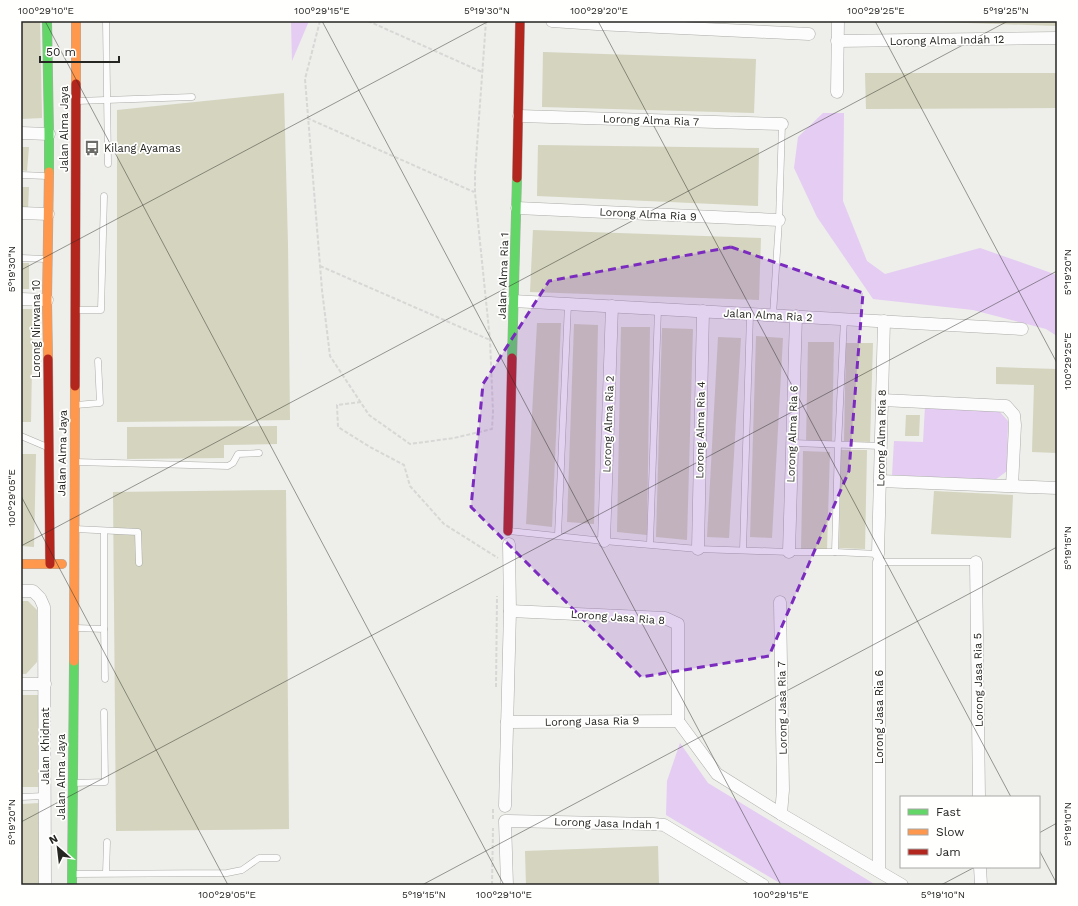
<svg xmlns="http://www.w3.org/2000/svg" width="1078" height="906" font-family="'Work Sans',sans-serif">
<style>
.green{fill:#e4ccf3}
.building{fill:#d4d4bf}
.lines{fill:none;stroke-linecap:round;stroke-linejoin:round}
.lane-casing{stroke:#ababa8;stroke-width:7}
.street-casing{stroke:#ababa8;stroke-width:13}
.fast-casing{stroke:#ababa8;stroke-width:10}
.slow-casing{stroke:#ababa8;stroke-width:10}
.jam-casing{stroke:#ababa8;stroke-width:10}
.path{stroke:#d7d7d6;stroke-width:2;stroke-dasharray:4 2;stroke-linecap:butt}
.lane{stroke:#fcfcfc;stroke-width:6}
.street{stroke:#fcfcfc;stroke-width:12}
.fast{stroke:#63d668;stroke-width:9}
.slow{stroke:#ff974d;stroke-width:9}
.jam{stroke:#b3261e;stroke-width:9}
.marked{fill:#7b2cbf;fill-opacity:0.2;stroke:#7b2cbf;stroke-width:3;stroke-dasharray:8 5;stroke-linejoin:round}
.ticks{fill:none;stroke:#252522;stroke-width:1;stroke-opacity:0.45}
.labels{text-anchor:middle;stroke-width:3.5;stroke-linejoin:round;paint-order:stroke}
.street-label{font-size:11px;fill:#252522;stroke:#fffffe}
.poi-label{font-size:11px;fill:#252522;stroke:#fffffe;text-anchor:start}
.neatline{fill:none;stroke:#252522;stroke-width:1.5}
.ticks-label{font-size:10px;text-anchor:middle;fill:#252522}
</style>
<rect width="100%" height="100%" fill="#eeeeea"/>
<g class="green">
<path d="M291,21H309L292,61Z"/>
<path d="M823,113H844L843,201L867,261L885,274L980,248L1057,275V336L1046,329L973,310L873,299L817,217L794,168L798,137Z"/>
<path d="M925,407L999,411L1008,421L1007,471L995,480L892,475L894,441L923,442Z"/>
<path d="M680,743L708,783L876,885H783L666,815L667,781Z"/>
</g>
<g class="building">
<path d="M21,21H40L42,118L21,119Z"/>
<path d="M939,21H1057V26L939,22Z"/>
<path d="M543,52L756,59L754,113L542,107Z"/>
<path d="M865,73H1057V108L866,109Z"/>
<path d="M284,93L288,245L290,420L117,422V110Z"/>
<path d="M538,145L759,148L758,206L537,196Z"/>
<path d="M21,147H29L27,171L21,170Z"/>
<path d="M21,187H29L28,209H21Z"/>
<path d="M533,230L761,238L759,300L530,292Z"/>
<rect x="21" y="263" width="8" height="26"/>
<path d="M21,309H33L31,422H21Z"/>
<path d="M537,323H561L552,527L526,524Z"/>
<path d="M574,324L598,325L594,524L567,522Z"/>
<path d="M621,327H650L647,535L617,532Z"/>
<path d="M662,328L693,329L687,540L656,537Z"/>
<path d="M756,336L783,338L772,538L750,537Z"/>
<path d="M718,337L741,338L729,538L707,537Z"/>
<path d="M808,342H834L832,441H806Z"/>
<path d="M846,343H873L870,442L844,441Z"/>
<path d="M996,367L1057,369V453L1032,452L1034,385L996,384Z"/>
<path d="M906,415H920L919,436H905Z"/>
<path d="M277,426V444L224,445V458L127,459V427Z"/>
<path d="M841,450H867L865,549L839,548Z"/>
<path d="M803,451L830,452L827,550H801Z"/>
<path d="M21,454H36L34,547L21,546Z"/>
<path d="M286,490L289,829L116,831L113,492Z"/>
<path d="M934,491L1013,495L1011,538L931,534Z"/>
<path d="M21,601H28L37,610V662L26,674H21Z"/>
<path d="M21,695H39L40,787H21Z"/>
<path d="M40,803V885H21V804Z"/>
<path d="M658,846L659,885H526L525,851Z"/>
</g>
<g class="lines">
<defs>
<g id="lane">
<path d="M106,21L108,164"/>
<path d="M77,101L192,97"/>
<path d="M21,175L47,176"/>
<path d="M21,258L46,259"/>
<path d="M77,310H101L104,196"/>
<path d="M773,315L779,220L782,124"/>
<path d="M76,405L100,403L98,361"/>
<path d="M21,436L47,447"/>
<path d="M792,443L881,446"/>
<path d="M75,462L228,466L233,463L238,454L259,453"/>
<path d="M75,529L138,532L139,563"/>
<path d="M104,531V629"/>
<path d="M509,531L604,541L698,549L789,552H835L878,554"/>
<path d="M558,535L568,304"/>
<path d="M650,544L658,309"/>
<path d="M743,550L750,314"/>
<path d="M835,552L838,445L844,319"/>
<path d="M879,562H976"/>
<path d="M76,628L104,629L105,679"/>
<path d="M74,783L105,782L104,712"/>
<path d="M21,797L44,796"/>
<path d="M106,873L107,842"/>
<path d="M74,874L227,873L242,870L259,858H277"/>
</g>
<g id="street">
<path d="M552,21L597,24L809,34"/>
<path d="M837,41L1057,38"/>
<path d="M837,92L838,21"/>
<path d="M519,116L782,124"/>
<path d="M21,133L49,134"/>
<path d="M517,208L779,220"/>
<path d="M21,213L48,214"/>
<path d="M21,299L47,300"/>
<path d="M513,301L1022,329"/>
<path d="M882,400L1006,406L1014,415L1015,425L1012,486"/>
<path d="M880,481L1057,488"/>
<path d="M604,541L612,306"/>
<path d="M698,549L703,311"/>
<path d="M789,552L796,316"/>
<path d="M878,554L884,321"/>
<path d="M879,562V871"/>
<path d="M976,562L979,797"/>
<path d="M21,591H33L40,598L44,607L45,885"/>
<path d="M780,602L783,790L781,814"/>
<path d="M510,611L665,618L678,624V721"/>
<path d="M21,684H45"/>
<path d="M678,721L717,774L781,814L902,885"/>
<path d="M507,722L678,721"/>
<path d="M505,806L510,611L509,544"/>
<path d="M980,867L981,885"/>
<path d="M507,885L505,821L653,824L664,825L763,885"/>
</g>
<g id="fast">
<path d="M47,21L49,134V172"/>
<path d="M512,358L517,178"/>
<path d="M72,885L74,661"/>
</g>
<g id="slow">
<path d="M76,21V84"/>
<path d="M48,359L47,300L49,172"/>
<path d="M21,564H62"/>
<path d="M74,661L75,386"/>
</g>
<g id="jam">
<path d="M517,178L520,21"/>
<path d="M48,359L50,564"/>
<path d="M75,386L76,84"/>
<path d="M508,531L512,358"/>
</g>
</defs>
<use href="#lane" class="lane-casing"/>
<use href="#street" class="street-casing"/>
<use href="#fast" class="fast-casing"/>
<use href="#slow" class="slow-casing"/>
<use href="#jam" class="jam-casing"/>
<g class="path">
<path d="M320,21L305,79L322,290L330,356L369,415L410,444L454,438L492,429L493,412L490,340L475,193V173L486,21"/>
<path d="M368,21L482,72"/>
<path d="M307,118L474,192"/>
<path d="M320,266L490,340"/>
<path d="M361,402L337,405L338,427L370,447L404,465L410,486L444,524L498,558"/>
<path d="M496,687L497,596"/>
<path d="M493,819V808"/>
<path d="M492,885L493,828"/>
</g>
<use href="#lane" class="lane"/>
<use href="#street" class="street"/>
<use href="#fast" class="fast"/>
<use href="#slow" class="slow"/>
<use href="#jam" class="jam"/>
</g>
<path class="marked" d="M731,247L863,293L849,471L769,656L641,677L471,507L483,384L549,281Z"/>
<path class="ticks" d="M45,21L504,885M322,21L781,885M598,21L1011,797M875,21L1057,363M21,270L489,21M21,496L228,885M21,546L1008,21M21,822L1057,271M1039,833L1057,823M1039,850L1057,884M422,885L1057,547M941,885L975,867"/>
<defs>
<symbol id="bus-bare" viewBox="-9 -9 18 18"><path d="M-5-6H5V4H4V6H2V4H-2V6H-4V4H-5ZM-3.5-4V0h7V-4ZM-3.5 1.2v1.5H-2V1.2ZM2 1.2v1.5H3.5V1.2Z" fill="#6b6b68" stroke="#fffffe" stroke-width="2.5" paint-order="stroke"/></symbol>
</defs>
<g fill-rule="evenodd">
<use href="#bus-bare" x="81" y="137" width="22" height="22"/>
</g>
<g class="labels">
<g class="street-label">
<text transform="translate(947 40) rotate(-1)" y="4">Lorong Alma Indah 12</text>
<text transform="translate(651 120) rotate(2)" y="4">Lorong Alma Ria 7</text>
<text transform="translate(64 129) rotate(-90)" y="4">Jalan Alma Jaya</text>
<text transform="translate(648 214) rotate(3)" y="4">Lorong Alma Ria 9</text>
<text transform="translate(503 276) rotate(-88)" y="4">Jalan Alma Ria 1</text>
<text transform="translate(768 315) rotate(3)" y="4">Jalan Alma Ria 2</text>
<text transform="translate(36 329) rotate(-90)" y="4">Lorong Nirwana 10</text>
<text transform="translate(608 424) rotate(-88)" y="4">Lorong Alma Ria 2</text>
<text transform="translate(700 430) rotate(-89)" y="4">Lorong Alma Ria 4</text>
<text transform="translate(792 434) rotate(-88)" y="4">Lorong Alma Ria 6</text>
<text transform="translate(881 438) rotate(-89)" y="4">Lorong Alma Ria 8</text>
<text transform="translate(62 453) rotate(-89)" y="4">Jalan Alma Jaya</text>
<text transform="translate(618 617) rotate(4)" y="4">Lorong Jasa Ria 8</text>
<text transform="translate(978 680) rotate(-91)" y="4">Lorong Jasa Ria 5</text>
<text transform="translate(782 708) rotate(-91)" y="4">Lorong Jasa Ria 7</text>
<text transform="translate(879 717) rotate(-90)" y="4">Lorong Jasa Ria 6</text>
<text transform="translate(592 721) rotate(-1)" y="4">Lorong Jasa Ria 9</text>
<text transform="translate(45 746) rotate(-90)" y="4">Jalan Khidmat</text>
<text transform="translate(61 777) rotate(-90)" y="4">Jalan Alma Jaya</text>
<text transform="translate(607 823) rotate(2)" y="4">Lorong Jasa Indah 1</text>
</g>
<g class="poi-label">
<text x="104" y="152">Kilang Ayamas</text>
</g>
</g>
<rect width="1078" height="906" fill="none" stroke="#fffffe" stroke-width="44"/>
<rect x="900" y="796" width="140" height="72" fill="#fffffe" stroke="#a8a8a6"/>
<rect x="908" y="809" width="20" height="6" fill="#63d668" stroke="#a8a8a6"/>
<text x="936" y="816" font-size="12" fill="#252522">Fast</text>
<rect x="908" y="829" width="20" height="6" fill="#ff974d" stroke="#a8a8a6"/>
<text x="936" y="836" font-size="12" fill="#252522">Slow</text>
<rect x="908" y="849" width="20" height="6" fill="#b3261e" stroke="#a8a8a6"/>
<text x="936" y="856" font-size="12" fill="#252522">Jam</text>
<g transform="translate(58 848) rotate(332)" stroke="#fffffe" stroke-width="3" paint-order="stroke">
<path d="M0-3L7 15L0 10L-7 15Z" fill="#252522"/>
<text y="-6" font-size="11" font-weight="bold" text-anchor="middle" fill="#252522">N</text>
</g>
<path d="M40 56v6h79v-6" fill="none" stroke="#252522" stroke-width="2"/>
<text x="46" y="56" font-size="12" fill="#252522" stroke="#fffffe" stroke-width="3" paint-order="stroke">50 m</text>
<rect x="22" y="22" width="1034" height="862" class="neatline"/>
<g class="ticks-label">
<text x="46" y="14">100°29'10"E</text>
<text x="322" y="14">100°29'15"E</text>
<text x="487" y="14">5°19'30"N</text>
<text x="599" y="14">100°29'20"E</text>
<text x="876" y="14">100°29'25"E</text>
<text x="1006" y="14">5°19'25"N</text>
<text transform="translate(11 269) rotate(-90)" y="4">5°19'30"N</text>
<text transform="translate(1067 272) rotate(-90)" y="4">5°19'20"N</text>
<text transform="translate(1067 361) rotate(-90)" y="4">100°29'25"E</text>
<text transform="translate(11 498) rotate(-90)" y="4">100°29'05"E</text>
<text transform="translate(1067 548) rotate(-90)" y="4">5°19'15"N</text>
<text transform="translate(11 822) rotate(-90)" y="4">5°19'20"N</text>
<text transform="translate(1067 824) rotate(-90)" y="4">5°19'10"N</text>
<text x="227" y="898">100°29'05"E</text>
<text x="424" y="898">5°19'15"N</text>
<text x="504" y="898">100°29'10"E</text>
<text x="781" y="898">100°29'15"E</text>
<text x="943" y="898">5°19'10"N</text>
</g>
</svg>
